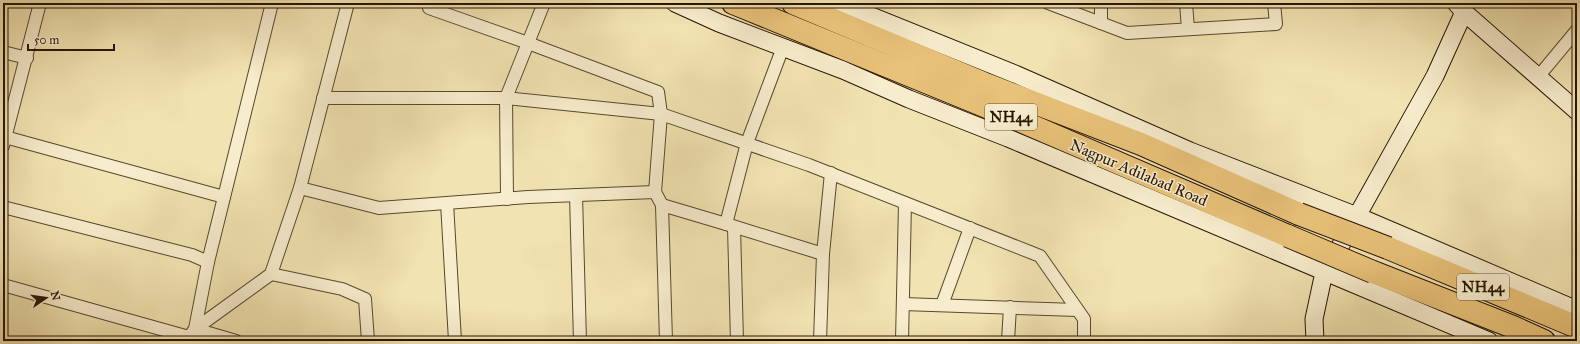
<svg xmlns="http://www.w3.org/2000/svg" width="1580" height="344" font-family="'IM FELL Great Primer',serif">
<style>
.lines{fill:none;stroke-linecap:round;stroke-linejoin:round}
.street-casing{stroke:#58482e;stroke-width:14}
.secondary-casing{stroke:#251402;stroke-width:19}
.highway-casing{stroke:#251402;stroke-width:24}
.street{stroke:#f7edcd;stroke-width:12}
.secondary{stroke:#f7edcd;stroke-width:17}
.highway{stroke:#e9c279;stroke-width:22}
.highway-bridge-casing{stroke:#251402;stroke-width:24;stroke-linecap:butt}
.highway-bridge{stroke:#e9c279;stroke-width:22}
.labels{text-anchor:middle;stroke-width:3;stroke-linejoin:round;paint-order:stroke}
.shield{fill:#f7edcd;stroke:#64553f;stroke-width:1}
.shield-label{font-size:15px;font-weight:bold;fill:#251402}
.street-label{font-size:16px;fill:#251402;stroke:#f7edcd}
</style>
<rect width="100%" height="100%" fill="#f2e4b2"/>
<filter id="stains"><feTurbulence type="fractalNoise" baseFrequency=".005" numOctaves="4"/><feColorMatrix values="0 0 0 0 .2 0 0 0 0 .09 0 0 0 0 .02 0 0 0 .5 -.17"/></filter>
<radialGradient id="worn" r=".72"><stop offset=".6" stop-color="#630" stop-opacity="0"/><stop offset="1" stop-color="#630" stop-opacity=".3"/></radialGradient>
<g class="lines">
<defs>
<g id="street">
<path d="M1048,3L1127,33L1276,24L1274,3"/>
<path d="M1101,3V23"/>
<path d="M1186,3L1188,29"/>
<path d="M3,52L27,58"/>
<path d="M1538,77L1577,30"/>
<path d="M323,98H506L661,114L658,92L528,43L429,8"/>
<path d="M5,137L224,197"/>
<path d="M3,146L40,3"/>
<path d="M300,188L379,208L528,197L655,192L661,114L809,165L1040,256L1084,319V341"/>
<path d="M655,192L662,205L726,224L747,143L783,47"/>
<path d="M576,195L580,341"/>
<path d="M507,199L506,98L544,3"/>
<path d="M447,203L455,341"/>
<path d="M662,205L666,341"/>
<path d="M3,207L192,255L208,262"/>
<path d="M726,224L823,254L831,173"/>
<path d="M734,227L737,341"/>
<path d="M271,274L342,289L365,299L368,341"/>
<path d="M3,285L189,337"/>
<path d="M903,304L1077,310"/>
<path d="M942,305L970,228"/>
<path d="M186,341L195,329L271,274L300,188L348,3"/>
<path d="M236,341L195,329L208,262L272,3"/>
<path d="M820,341L823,254"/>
<path d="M902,341L905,203"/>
<path d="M1008,341L1010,307"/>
</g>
<g id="secondary">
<path d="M675,3L719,23L843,70L909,99L1008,138L1489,341"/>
<path d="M839,3L1015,74L1190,151L1357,216L1577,310"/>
<path d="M1456,3L1464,12L1577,111"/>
<path d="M1315,341L1314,319L1323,277L1435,76L1464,12"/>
</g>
<g id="highway">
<path d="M733,3L1009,116L1288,236"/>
<path d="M793,3L983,83L1141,144L1299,214"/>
<path d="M1388,248L1577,327"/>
<path d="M1373,272L1513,327L1544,341"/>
</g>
</defs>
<use href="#street" class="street-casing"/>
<use href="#secondary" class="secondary-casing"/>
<use href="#highway" class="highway-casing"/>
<use href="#street" class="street"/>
<use href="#secondary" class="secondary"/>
<use href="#highway" class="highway"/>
<defs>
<g id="highway-bridge">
<path d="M1299,214L1388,248"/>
<path d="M1288,236L1373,272"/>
</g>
</defs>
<use href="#highway-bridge" class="highway-bridge-casing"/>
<use href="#highway-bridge" class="highway-bridge"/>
</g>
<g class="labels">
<g class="shield">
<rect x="985" y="104" width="52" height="26" rx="3"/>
<rect x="1457" y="274" width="52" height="26" rx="3"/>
</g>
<g class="shield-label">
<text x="1011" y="122">NH44</text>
<text x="1483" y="292">NH44</text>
</g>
<g class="street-label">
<text transform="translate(1139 172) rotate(23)" y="6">Nagpur Adilabad Road</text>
</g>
</g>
<rect width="1580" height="344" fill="none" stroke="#f2e4b2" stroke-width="16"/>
<rect x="4" y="4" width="1572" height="336" fill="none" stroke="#251402" stroke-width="2"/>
<rect x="8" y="8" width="1564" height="328" fill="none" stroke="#251402"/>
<g transform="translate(46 298) rotate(77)" stroke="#f7edcd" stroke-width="3" paint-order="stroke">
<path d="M0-3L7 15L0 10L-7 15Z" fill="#251402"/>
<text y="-6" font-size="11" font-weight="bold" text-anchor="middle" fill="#251402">N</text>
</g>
<path d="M28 44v6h86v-6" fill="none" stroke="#251402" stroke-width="2"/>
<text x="34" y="44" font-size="12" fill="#251402" stroke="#f7edcd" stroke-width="3" paint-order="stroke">50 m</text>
<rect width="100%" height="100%" filter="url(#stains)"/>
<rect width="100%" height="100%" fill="url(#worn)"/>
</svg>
